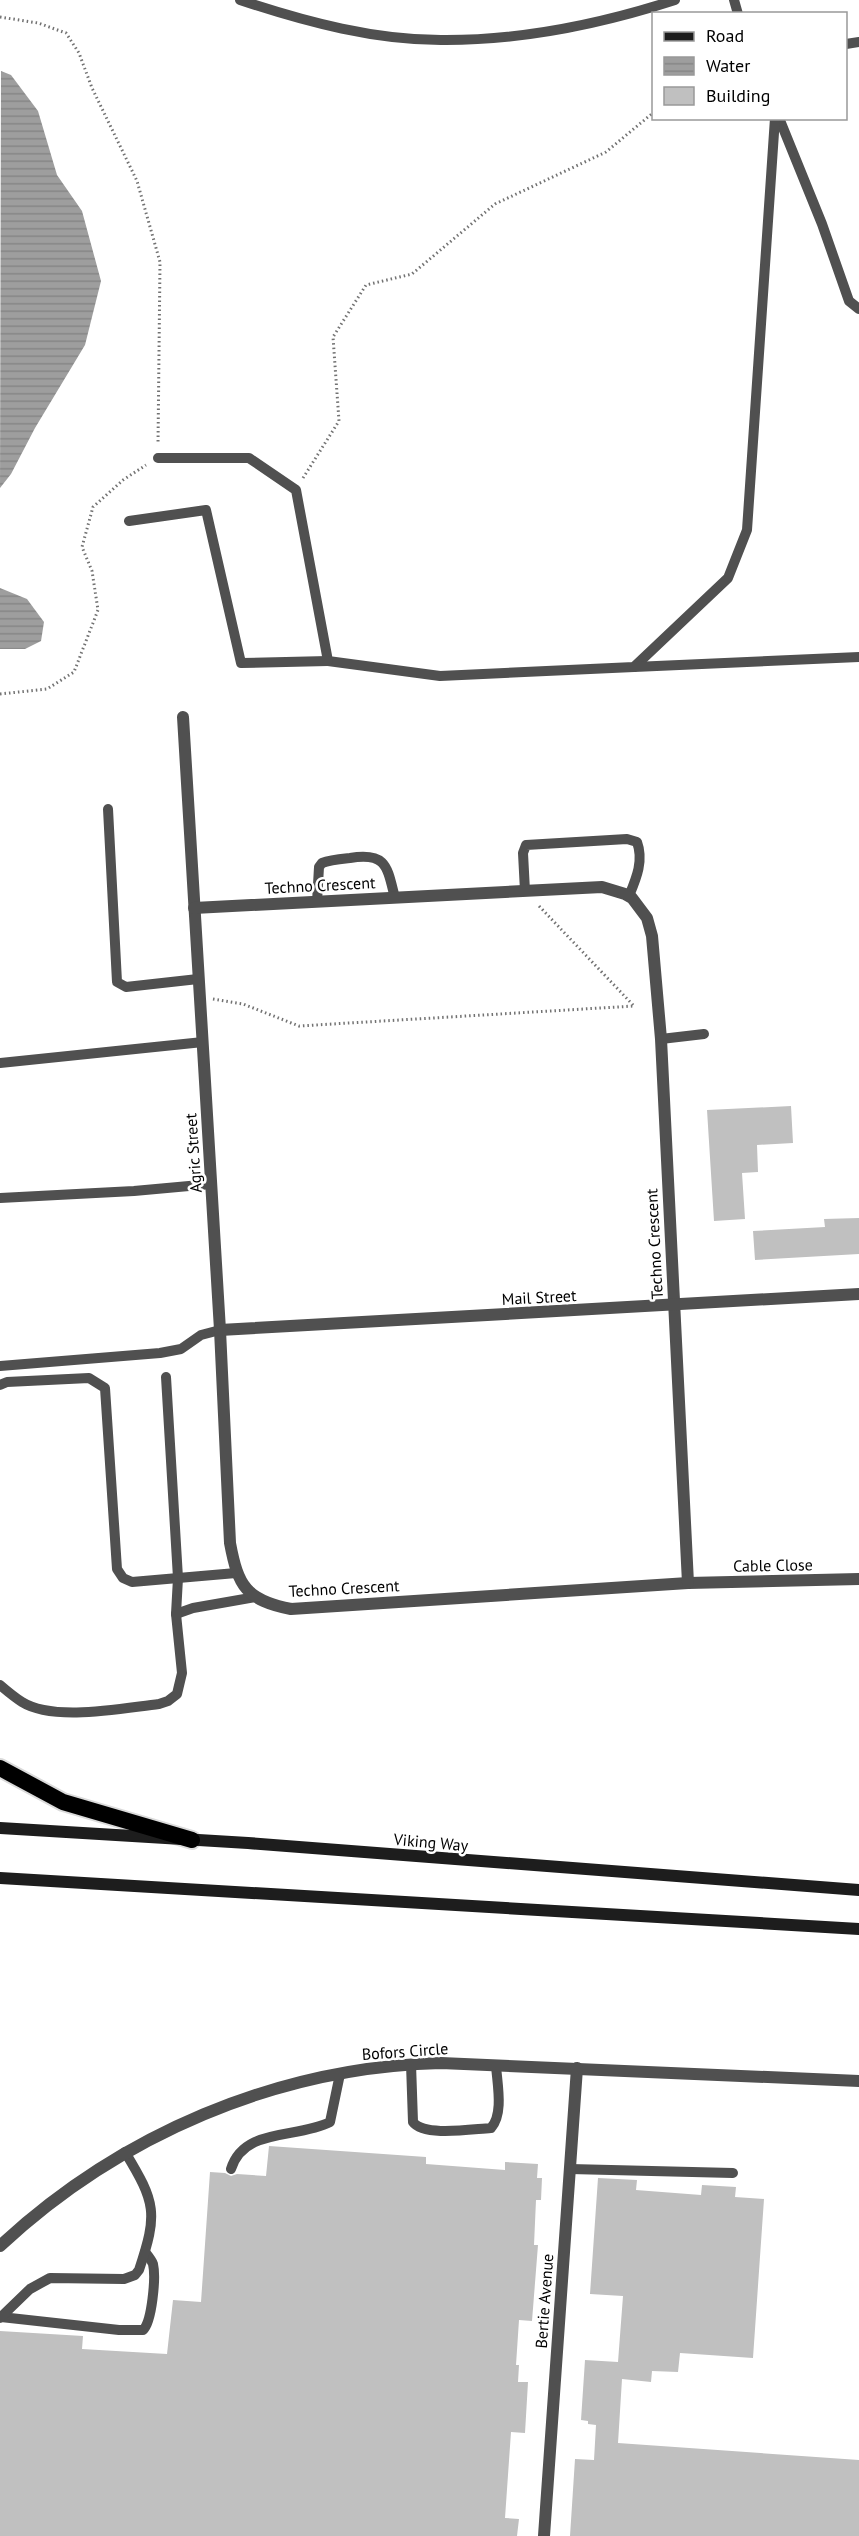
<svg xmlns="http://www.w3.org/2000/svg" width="859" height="2536" font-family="'PT Sans',sans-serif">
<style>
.water{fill:url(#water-rules)}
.building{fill:#c0c0c0}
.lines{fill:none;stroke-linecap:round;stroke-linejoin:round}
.trunk-casing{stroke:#dbdbdb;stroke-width:20}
.path{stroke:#727272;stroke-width:3;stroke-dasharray:1.5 3;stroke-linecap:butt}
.service{stroke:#505050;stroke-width:10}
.minor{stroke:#505050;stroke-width:12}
.secondary{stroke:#1d1d1d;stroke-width:12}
.trunk{stroke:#000;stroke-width:16}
.labels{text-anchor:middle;stroke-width:5;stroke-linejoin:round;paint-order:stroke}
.street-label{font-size:16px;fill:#000;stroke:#fff}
</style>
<defs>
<pattern id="water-rules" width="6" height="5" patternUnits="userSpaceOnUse" patternTransform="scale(1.5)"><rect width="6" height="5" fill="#9e9e9e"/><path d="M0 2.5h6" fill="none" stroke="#868686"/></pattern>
</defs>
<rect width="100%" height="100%" fill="#fff"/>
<g class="water">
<path d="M1,71L11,75L38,111L57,175L82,211L101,281L85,345L35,428L11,474L0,488Z"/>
<path d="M0,588L27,599L44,622L41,641L25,649H0Z"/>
</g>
<g class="building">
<path d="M791,1106L793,1143L757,1145L758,1172L742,1173L745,1219L714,1221L707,1110Z"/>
<path d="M859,1218V1254L755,1260L753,1231L825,1227L824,1219Z"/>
<path d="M269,2146L426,2157V2164L505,2170V2162L538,2164L537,2178H542L541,2200H536L534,2245H538L532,2321L519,2320L516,2365H519L518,2382H528L525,2433L511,2432L505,2518L519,2519L517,2536H0V2331L83,2336L82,2349L167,2354L173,2300L201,2302L210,2172L225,2173L231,2176L237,2174L266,2176Z"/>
<path d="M598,2178L637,2180L636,2190L701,2195L702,2185L736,2187L735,2197L764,2199L753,2358L680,2353L678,2372L652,2371L651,2382L622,2379L618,2443L859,2460V2536H570L575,2459L594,2460L596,2425L588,2424V2421L581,2420L585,2360L618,2362L623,2296L590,2294Z"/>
</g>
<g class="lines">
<defs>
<path id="trunk" d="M0,1768L63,1802L192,1840"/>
</defs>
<use href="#trunk" class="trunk-casing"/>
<g class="path">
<path d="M0,17L38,23L66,33L79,53L92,88L137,181L160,262L158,444"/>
<path d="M303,478L339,421L333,337L366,285L412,274L495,204L606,152L654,112"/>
<path d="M0,694L47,689L74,672L98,610L92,571L82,547L93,507L123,480L146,465"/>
<path d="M213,999L243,1004L299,1026L634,1006L539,906"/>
</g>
<g class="service">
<path d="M240,0C306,22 377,41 446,40C524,40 601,24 675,0"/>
<path d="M734,0L738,14"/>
<path d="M846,44L859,42"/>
<path d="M779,118L822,224L849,301L859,309"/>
<path d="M158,458H249L296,490L328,661L440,676L634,667L728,578L747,530L775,118"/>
<path d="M129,521L206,510L241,663L328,661"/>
<path d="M634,667L859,657"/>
<path d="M108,809L117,982L126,987L198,979"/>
<path d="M525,891L523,853L526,845L627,839L637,842C644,861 636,879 629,896"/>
<path d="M317,902L319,867L322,863C330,860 341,859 350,858C387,852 387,867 395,898"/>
<path d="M661,1039L704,1034"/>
<path d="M0,1063L203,1042"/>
<path d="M0,1198L134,1191L211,1184"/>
<path d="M0,1366L160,1353L181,1349L201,1335L220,1330"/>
<path d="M0,1385L7,1382L89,1378L105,1388L117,1569L123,1578L132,1582L236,1573"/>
<path d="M176,1614L193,1608L256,1597"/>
<path d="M0,1685C7,1691 14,1697 22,1702C54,1722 123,1708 159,1704L168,1701L177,1694L182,1673L176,1614L178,1578L166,1377"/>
<path d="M411,2064L413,2122C424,2137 472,2129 491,2128C504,2114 497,2083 496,2065"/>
<path d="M231,2169C244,2127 297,2139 330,2122L340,2074"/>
<path d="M570,2169L733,2173"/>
<path d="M1,2317L119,2330H143C152,2322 156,2277 153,2264C151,2259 148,2256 145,2252"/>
<path d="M0,2318L30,2289L50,2278L124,2279L135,2275L139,2270C158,2213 156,2203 125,2152"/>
</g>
<g class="minor">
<path d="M183,717L220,1330L230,1543C238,1586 246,1600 291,1609L688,1583L859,1579"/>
<path d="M194,908L602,887L625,894L632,898L647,918L652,936L661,1039L688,1583"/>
<path d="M220,1330L859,1294"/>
<path d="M0,2246C119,2135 277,2067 441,2063L859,2081"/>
<path d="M544,2536L577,2068"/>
</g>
<g class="secondary">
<path d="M0,1828L248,1843L859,1890"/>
<path d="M0,1878L859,1929"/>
</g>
<use href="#trunk" class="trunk"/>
</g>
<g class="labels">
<g class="street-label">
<text transform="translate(320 885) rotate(-3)" y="6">Techno Crescent</text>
<text transform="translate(193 1153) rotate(-94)" y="6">Agric Street</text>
<text transform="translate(654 1244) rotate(-93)" y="6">Techno Crescent</text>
<text transform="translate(539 1297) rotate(-3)" y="6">Mail Street</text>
<text transform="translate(773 1565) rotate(-1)" y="6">Cable Close</text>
<text transform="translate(344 1588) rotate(-3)" y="6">Techno Crescent</text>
<text transform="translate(431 1842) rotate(5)" y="6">Viking Way</text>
<text transform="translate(405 2051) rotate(-4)" y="6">Bofors Circle</text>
<text transform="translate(544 2301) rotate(-86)" y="6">Bertie Avenue</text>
</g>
</g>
<rect x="652" y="12" width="195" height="108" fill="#ffffff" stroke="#999999" stroke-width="1.5"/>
<rect x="664" y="32" width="30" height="9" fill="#1d1d1d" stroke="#999999" stroke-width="1.5"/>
<text x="706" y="42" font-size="18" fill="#000000">Road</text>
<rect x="664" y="57" width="30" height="18" fill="url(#water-rules)" stroke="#999999" stroke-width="1.5"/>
<text x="706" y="72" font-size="18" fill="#000000">Water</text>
<rect x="664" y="87" width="30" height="18" fill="#c0c0c0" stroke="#999999" stroke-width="1.5"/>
<text x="706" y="102" font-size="18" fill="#000000">Building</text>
</svg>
